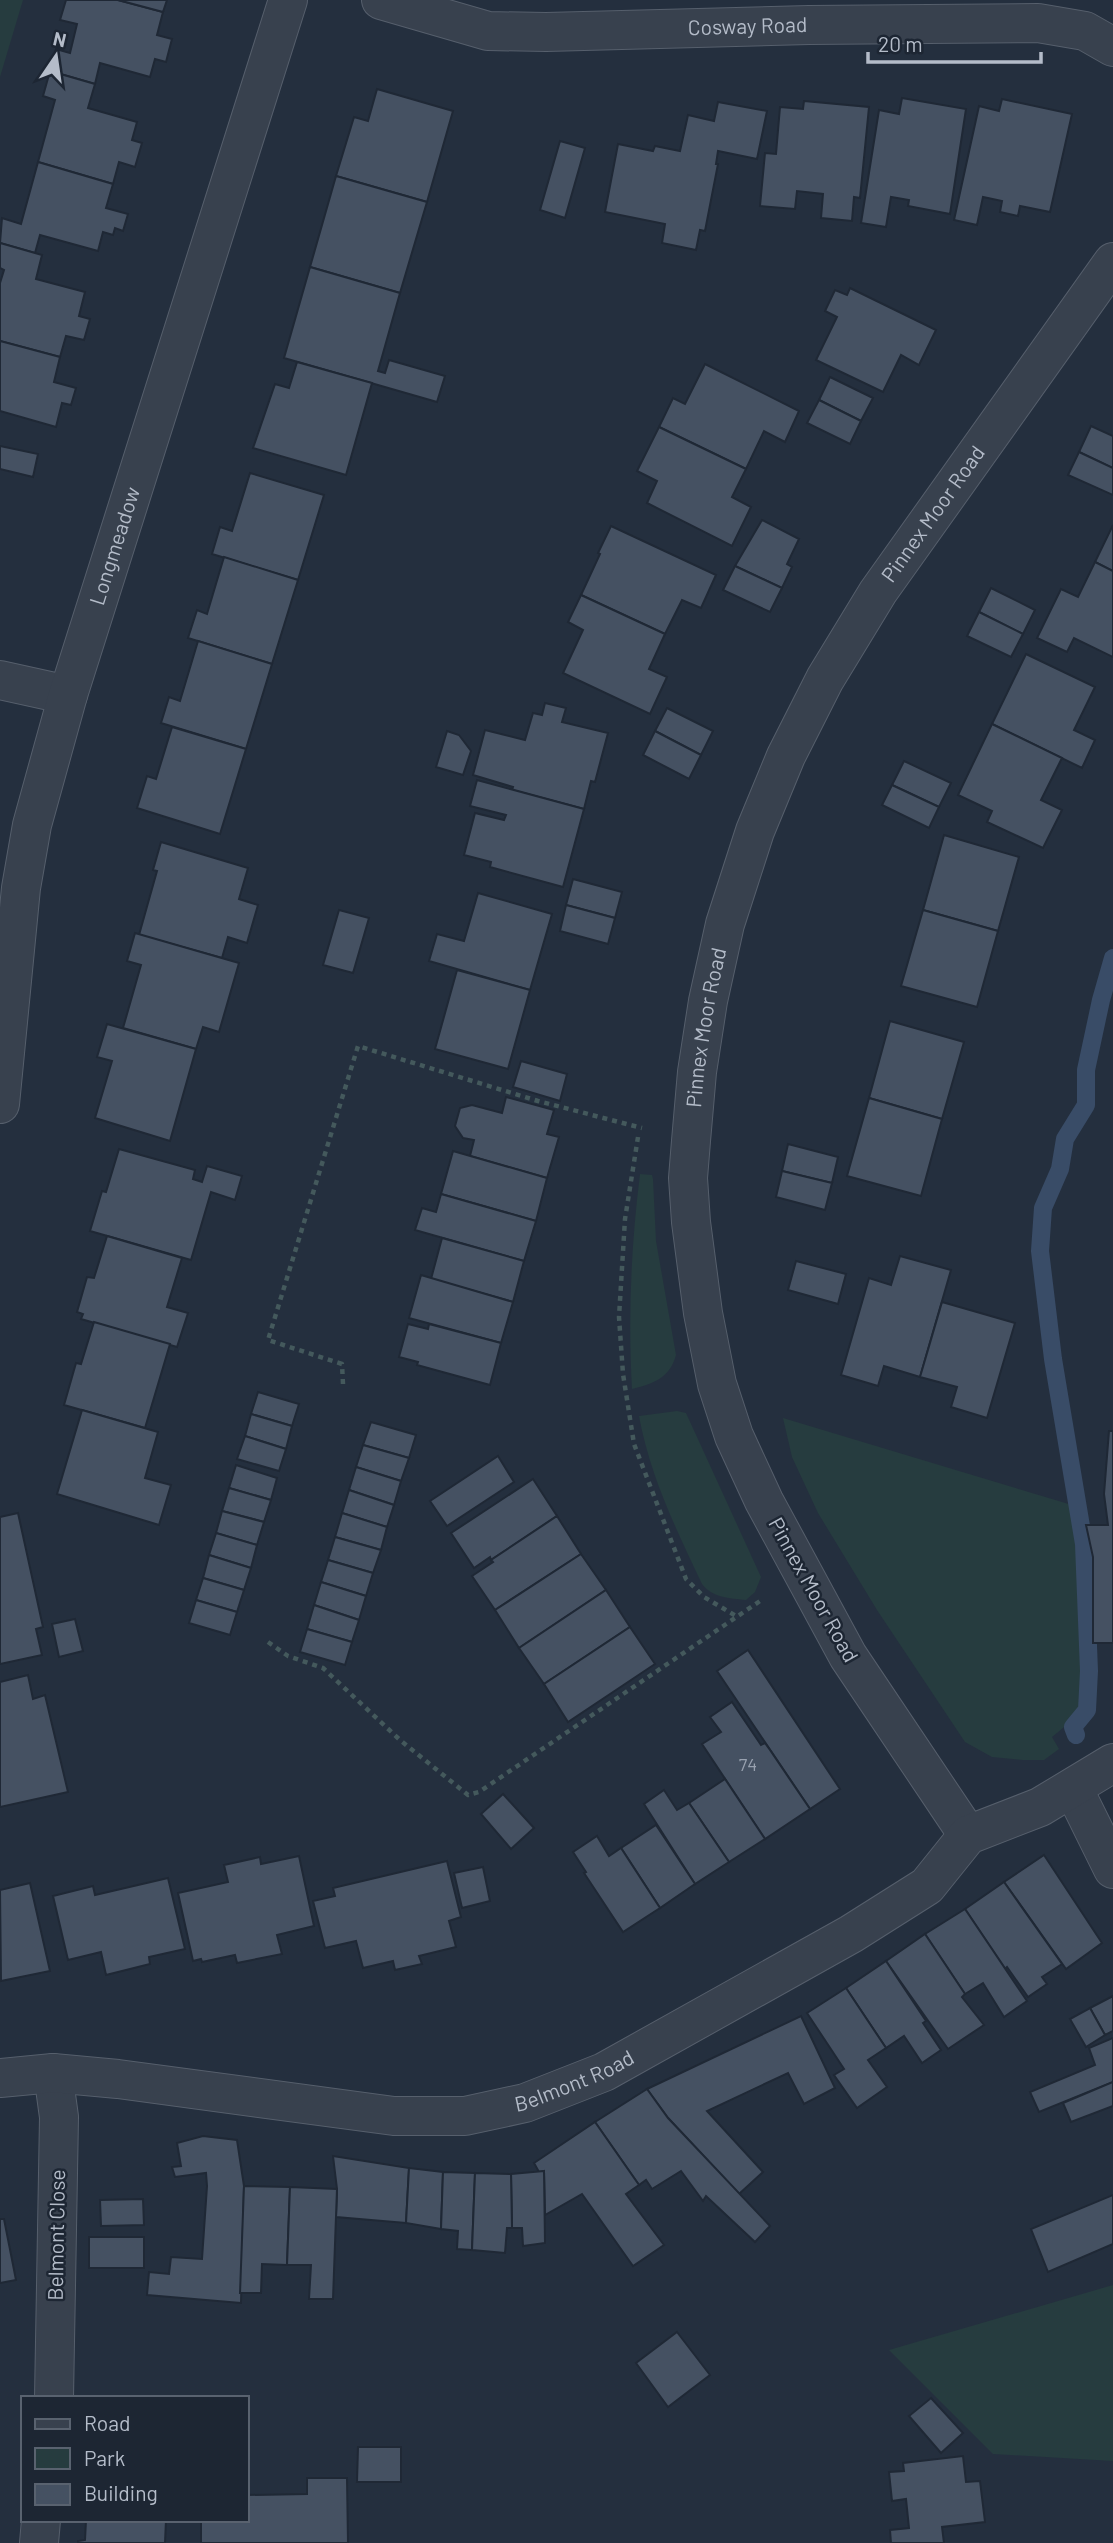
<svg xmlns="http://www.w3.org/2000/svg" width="1113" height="2543" font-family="Barlow,sans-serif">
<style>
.green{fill:#263c3f}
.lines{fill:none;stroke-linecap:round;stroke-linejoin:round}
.stream{stroke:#394c67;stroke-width:18}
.building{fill:#455162;stroke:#1f2835;stroke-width:2}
.street-casing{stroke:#565f6c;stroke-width:40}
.path{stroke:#44595c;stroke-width:4.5;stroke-dasharray:5 5;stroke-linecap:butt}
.street{stroke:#38414e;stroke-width:38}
.labels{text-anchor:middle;stroke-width:5;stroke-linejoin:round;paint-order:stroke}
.number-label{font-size:18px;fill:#98a1af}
.street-label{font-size:21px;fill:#b4bcc9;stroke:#1d2633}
</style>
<rect width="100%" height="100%" fill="#242f3e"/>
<g class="green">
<path d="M0,0H23L0,77Z"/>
<path d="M640,1174L652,1175L653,1179L656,1241L676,1355C670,1378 653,1384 632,1389C628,1317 631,1245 640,1174Z"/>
<path d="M677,1411L686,1413L761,1577L755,1592L746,1600C729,1598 713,1598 702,1584C676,1529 650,1476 639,1416Z"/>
<path d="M783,1418L1072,1505L1079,1533L1081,1707L1074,1719L1052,1737L1059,1749L1044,1760H1023L992,1757L965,1742L877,1610L818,1513L792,1457Z"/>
<path d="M1113,2285V2461L993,2454L889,2350Z"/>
</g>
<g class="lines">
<path class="stream" d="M1076,1735L1073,1727L1087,1710L1089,1671L1084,1544L1053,1359L1040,1251L1043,1208L1060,1169L1065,1139L1086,1105V1070L1101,1000L1113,958"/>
</g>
<g class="building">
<path d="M66,0H118L163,12L157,35L172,39L166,62L155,59L150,77L100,63L95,84L50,71L56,49L70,53L77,24L60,20Z"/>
<path d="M118,0H167L163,12Z"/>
<path d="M50,71L95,84L88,108L137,122L132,140L142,143L135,167L119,162L113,184L38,162L55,100L43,96Z"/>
<path d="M377,89L453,111L427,202L336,176L354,117L368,121Z"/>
<path d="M902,98L966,109L950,214L908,206L909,200L891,197L886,227L861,223L879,110L899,114Z"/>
<path d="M1002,99L1072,114L1050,212L1020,206L1018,216L1000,212L1002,201L983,197L977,225L954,220L979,106L999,111Z"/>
<path d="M804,101L869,107L860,198L854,197L852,221L821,218L823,194L797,191L795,209L760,206L765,153L776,154L780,107L803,109Z"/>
<path d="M718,102L767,111L757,159L718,151L716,164H718L705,231L700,230L696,250L662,243L665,224L605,212L618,144L653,151L655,146L680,151L688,115L714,121Z"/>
<path d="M560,141L585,148L565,218L540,210Z"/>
<path d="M38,162L113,184L106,208L128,214L123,231L115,228L113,235L103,232L98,251L40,235L35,253L0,243L2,218L21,224Z"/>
<path d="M336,176L427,202L400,293L310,267Z"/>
<path d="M0,243L42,255L36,279L85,292L79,316L90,319L84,340L66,336L60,357L0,341V283L4,270L0,268Z"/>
<path d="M310,267L400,293L378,371L385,373L389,360L445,376L437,402L284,358Z"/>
<path d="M850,288L936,330L919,365L901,355L883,392L816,360L837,317L825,311L835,290L847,295Z"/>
<path d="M0,341L60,357L54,382L76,388L71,405L62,403L56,427L0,411Z"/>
<path d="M297,362L372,383L346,475L253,448L275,384L289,388Z"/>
<path d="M705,364L799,411L785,442L764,431L746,469L659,427L673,398L685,404Z"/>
<path d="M830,377L873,398L861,421L819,400Z"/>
<path d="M819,400L861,421L850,444L807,423Z"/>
<path d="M1091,426L1113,436V468L1079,452Z"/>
<path d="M659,427L746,469L732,497L751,507L732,546L647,503L657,481L637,471Z"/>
<path d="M0,446L38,454L33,477L0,469Z"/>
<path d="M1079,452L1113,468V495L1068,475Z"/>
<path d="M250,473L324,495L298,580L212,554L220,527L232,531Z"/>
<path d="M762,520L799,539L787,564L792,567L782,588L735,566Z"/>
<path d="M1113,525V571L1095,562Z"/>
<path d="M611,526L716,575L701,608L682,600L665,634L581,595L600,554L598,553Z"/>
<path d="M224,557L298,580L272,664L188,638L197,610L207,614Z"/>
<path d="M1095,562L1113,571V657L1074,638L1067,652L1037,638L1061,589L1078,597Z"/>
<path d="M735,566L782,588L770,612L723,590Z"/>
<path d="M991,588L1035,610L1023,634L979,612Z"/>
<path d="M581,595L665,634L649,669L667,677L650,714L563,673L583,630L568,622Z"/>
<path d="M979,612L1023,634L1011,657L967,636Z"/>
<path d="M198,641L272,664L246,749L161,723L169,697L180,701Z"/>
<path d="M1026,654L1095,687L1074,730L1095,740L1082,768L992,724Z"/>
<path d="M545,703L566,708L562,722L608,733L595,782L591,781L584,809L512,790L513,787L473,775L485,730L525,740L533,713L542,715Z"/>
<path d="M667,708L713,731L701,755L655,731Z"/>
<path d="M992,724L1062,758L1041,800L1062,810L1043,848L987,822L992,811L958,795Z"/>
<path d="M172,727L246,749L220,834L137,808L147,776L156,779Z"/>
<path d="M447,731L459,735L471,751L463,775L436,767Z"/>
<path d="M655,731L701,755L689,779L643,755Z"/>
<path d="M904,761L951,783L939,807L892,785Z"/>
<path d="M477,780L584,809L563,887L490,867L491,862L464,855L475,813L504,820L506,815L470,806Z"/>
<path d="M892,785L939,807L929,828L882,805Z"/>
<path d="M944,835L1019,857L998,931L923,910Z"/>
<path d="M161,842L248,868L239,899L258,905L247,943L228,937L222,958L139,935L157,871L153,870Z"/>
<path d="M573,879L622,892L615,918L566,905Z"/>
<path d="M478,893L552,914L530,990L429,961L437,934L464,941Z"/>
<path d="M566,905L615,918L608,944L560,931Z"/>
<path d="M339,910L369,918L353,973L323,965Z"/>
<path d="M923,910L998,931L977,1007L901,986Z"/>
<path d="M135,933L239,963L219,1032L203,1027L196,1049L123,1028L141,965L127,961Z"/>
<path d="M457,970L530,990L508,1069L435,1049Z"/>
<path d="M890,1021L964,1042L942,1119L869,1098Z"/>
<path d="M107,1024L196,1049L170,1141L95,1118L112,1061L97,1057Z"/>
<path d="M521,1061L567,1074L560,1101L513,1087Z"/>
<path d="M506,1097L554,1110L547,1134L559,1137L547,1178L470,1156L474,1140L463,1138L455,1126L460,1108L472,1105L502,1113Z"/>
<path d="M869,1098L942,1119L921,1196L847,1176Z"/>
<path d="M788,1144L838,1157L832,1183L782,1171Z"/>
<path d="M119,1149L195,1170L193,1179L202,1182L207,1166L242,1176L235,1200L211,1192L191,1260L90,1231L102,1191L106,1192Z"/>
<path d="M453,1151L547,1178L536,1221L441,1194Z"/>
<path d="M782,1171L832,1183L825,1210L776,1197Z"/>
<path d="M441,1194L536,1221L524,1261L415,1230L422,1208L436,1212Z"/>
<path d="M107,1236L182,1258L167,1307L188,1313L177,1347L81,1319L83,1314L77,1312L87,1277L94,1278Z"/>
<path d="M442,1238L524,1261L513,1302L431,1279Z"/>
<path d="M900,1256L951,1270L920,1377L884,1366L878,1386L841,1375L869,1278L891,1285Z"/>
<path d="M796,1261L846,1274L838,1304L788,1290Z"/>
<path d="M421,1275L513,1302L501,1343L409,1318Z"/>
<path d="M942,1302L1015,1323L987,1418L951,1407L957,1387L920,1377Z"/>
<path d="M94,1322L170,1344L145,1428L64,1405L76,1363L81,1364Z"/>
<path d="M408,1324L428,1329L429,1324L501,1343L490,1385L417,1365L418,1362L399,1357Z"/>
<path d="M258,1392L299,1404L292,1426L251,1414Z"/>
<path d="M82,1410L158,1432L145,1478L171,1485L159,1525L57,1494Z"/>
<path d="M251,1414L292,1426L286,1449L245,1436Z"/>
<path d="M371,1422L416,1435L409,1458L363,1445Z"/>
<path d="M1109,1431H1113V1643H1093V1557L1086,1525H1108L1104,1494Z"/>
<path d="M245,1436L286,1449L279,1471L237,1459Z"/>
<path d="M363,1445L409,1458L401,1481L356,1467Z"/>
<path d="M498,1456L514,1482L447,1526L430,1501Z"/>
<path d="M236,1465L277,1478L271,1500L229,1488Z"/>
<path d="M356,1467L401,1481L394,1505L349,1490Z"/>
<path d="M533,1479L557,1516L491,1560L490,1557L474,1568L451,1533Z"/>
<path d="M229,1488L271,1500L264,1522L222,1511Z"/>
<path d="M349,1490L394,1505L387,1527L342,1513Z"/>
<path d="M222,1511L264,1522L257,1545L216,1533Z"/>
<path d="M18,1513L43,1627L36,1629L42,1655L0,1664V1517Z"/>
<path d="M342,1513L387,1527L381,1550L335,1537Z"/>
<path d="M557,1516L581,1554L495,1610L472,1576L493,1562L491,1560Z"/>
<path d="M216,1533L257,1545L251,1568L209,1555Z"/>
<path d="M335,1537L381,1550L373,1573L328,1560Z"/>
<path d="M581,1554L606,1590L519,1648L495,1610Z"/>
<path d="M209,1555L251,1568L244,1590L203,1578Z"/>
<path d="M328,1560L373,1573L366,1596L321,1582Z"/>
<path d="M203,1578L244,1590L237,1612L196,1600Z"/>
<path d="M321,1582L366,1596L359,1620L314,1605Z"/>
<path d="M606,1590L630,1627L544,1684L519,1648Z"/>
<path d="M196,1600L237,1612L230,1635L189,1623Z"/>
<path d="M314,1605L359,1620L352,1642L307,1629Z"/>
<path d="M75,1619L83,1651L59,1657L52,1624Z"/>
<path d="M630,1627L655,1664L568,1722L544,1684Z"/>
<path d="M307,1629L352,1642L345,1665L300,1652Z"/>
<path d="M748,1650L840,1789L810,1809L717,1671Z"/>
<path d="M28,1675L33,1699L45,1695L68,1792L0,1807V1682Z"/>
<path d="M732,1702L761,1745L765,1743L770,1750L810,1809L765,1839L702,1744L721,1732L710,1717Z"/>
<path d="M725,1779L765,1839L729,1862L689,1803Z"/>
<path d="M664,1790L677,1810L689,1803L729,1862L695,1884L644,1804Z"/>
<path d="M503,1794L534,1828L511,1849L481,1814Z"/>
<path d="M656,1825L695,1884L660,1908L621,1848Z"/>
<path d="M597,1836L609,1856L621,1848L660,1908L623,1932L584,1873L586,1872L573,1852Z"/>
<path d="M1044,1855L1102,1943L1066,1969L1004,1882Z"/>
<path d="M299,1856L314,1926L277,1935L282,1954L237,1963L235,1955L202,1962L201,1959L193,1961L178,1893L228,1882L224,1865L260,1857L261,1864Z"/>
<path d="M447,1861L461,1917L449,1921L456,1947L419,1956L422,1964L395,1970L393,1961L363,1968L356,1941L325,1948L313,1901L335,1896L333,1888Z"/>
<path d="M483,1867L490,1901L462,1908L454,1873Z"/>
<path d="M168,1878L185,1949L149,1957L150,1964L106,1975L101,1952L68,1960L53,1896L93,1886L95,1895Z"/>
<path d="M1004,1882L1062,1964L1042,1977L1047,1984L1028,1997L1007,1967L1005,1969L965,1909Z"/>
<path d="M30,1883L50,1971L1,1981L0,1890Z"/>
<path d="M965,1909L1027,2001L1004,2017L983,1983L965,1994L925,1934Z"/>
<path d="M925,1934L965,1994L962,1997L984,2025L948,2049L886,1961Z"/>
<path d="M886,1961L926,2021L923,2023L941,2050L922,2063L904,2036L886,2048L846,1988Z"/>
<path d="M846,1988L886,2048L868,2060L887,2087L857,2108L834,2075L844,2069L807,2013Z"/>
<path d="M1113,1996V2031L1105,2035L1090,2008Z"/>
<path d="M1090,2008L1105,2035L1086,2047L1070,2019Z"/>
<path d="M801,2016L835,2088L804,2104L788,2073L707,2111L763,2172L739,2194L668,2118L647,2089Z"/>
<path d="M1113,2038V2082L1039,2112L1030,2092L1095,2065L1089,2048Z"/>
<path d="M1113,2082V2106L1071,2122L1063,2103Z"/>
<path d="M647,2089L668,2118L770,2226L755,2242L706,2196L703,2201L681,2171L652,2189L646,2180L639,2185L595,2122Z"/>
<path d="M595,2122L639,2185L626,2194L664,2245L633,2266L582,2194L545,2215L544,2171L539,2172L534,2163Z"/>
<path d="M203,2136L237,2140L244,2186L241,2303L147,2295L149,2272L169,2274L171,2257L202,2259L207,2186L206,2173L175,2177L172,2167L181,2166L177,2143Z"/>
<path d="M333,2156L409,2168L406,2223L336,2217L337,2189Z"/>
<path d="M409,2168L443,2172L441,2229L406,2223Z"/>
<path d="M544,2171L545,2243L523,2246L522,2228H512L511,2174Z"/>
<path d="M443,2172L475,2173L472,2250L457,2249L458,2231L441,2229Z"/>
<path d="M475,2173L511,2174L512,2228H507L505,2253L472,2250Z"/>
<path d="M244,2186L290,2187L287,2265L262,2264L261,2293H240Z"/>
<path d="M290,2187L337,2189L333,2299H309L311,2265H287Z"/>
<path d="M1113,2195V2244L1048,2272L1031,2229Z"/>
<path d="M143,2199L144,2225L101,2226L100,2200Z"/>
<path d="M0,2219H4L16,2280L0,2283Z"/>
<rect x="89" y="2237" width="55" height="31"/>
<path d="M677,2332L710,2375L668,2407L636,2363Z"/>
<path d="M931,2398L963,2433L941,2453L909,2416Z"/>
<path d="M358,2447H401V2482H357Z"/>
<path d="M963,2456L966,2482L980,2481L985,2522L942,2527L944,2543H891L890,2530L909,2528L906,2499L892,2501L889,2472L904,2471L903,2463Z"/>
<path d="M307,2478H347L348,2543H201V2520H247V2495L307,2494Z"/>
<path d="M86,2520H166L165,2543H78V2541L85,2540Z"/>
</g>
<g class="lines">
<defs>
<g id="street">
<path id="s1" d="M381,0L488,31L546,32L809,25L1038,23L1085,31L1113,47"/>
<path d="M0,680L68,695"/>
<path id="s2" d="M0,1104L21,888L32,825L68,695L288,0"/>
<path d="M1073,1788L1113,1869"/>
<path id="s3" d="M968,1835L848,1656L764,1501L734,1436L717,1384L703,1313L691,1222L688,1178L691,1141L697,1072L708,1001L725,924L755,831L786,756L825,679L878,592L1113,262"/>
<path d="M53,2073L59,2117L54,2398"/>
<path id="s4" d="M0,2078L53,2073L118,2079L394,2116H465L525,2103L604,2072L851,1934L927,1886L968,1835L1040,1807L1113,1763"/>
<path d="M39,2543L41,2520"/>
</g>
</defs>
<use href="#street" class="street-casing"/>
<g class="path">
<path d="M638,1137L625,1219L619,1317L623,1374L634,1444L686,1579L704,1597L736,1616"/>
<path d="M343,1384L342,1364L268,1340L358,1046L538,1101L642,1128"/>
<path d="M268,1642L288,1656L323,1668L400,1740L468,1795L479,1792L760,1601"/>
</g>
<use href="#street" class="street"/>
</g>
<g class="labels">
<g class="number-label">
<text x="748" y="1771">74</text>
</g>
<g class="street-label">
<text dy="7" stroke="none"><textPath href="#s1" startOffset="371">Cosway Road</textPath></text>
<text dy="7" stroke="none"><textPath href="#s3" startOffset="1446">Pinnex Moor Road</textPath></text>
<text dy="7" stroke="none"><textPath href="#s2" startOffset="572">Longmeadow</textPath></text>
<text dy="7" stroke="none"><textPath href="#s3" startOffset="878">Pinnex Moor Road</textPath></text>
<text transform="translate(813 1590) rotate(61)" y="7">Pinnex Moor Road</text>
<text dy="7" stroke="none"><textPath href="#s4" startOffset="583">Belmont Road</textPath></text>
<text transform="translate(57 2235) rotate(-89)" y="7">Belmont Close</text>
</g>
</g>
<rect x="21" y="2396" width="228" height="126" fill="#1d2633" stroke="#59626f" stroke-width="2"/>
<rect x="35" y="2419" width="35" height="10" fill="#38414e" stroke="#59626f" stroke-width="2"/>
<text x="84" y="2431" font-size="21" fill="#b4bcc9">Road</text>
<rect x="35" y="2448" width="35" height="21" fill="#263c3f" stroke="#59626f" stroke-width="2"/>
<text x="84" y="2466" font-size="21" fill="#b4bcc9">Park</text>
<rect x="35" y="2484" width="35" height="21" fill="#455162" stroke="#59626f" stroke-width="2"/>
<text x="84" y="2501" font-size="21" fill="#b4bcc9">Building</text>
<g transform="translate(56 56) rotate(13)" stroke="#1d2633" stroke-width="5" paint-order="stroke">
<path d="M0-5L12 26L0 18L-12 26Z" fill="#b4bcc9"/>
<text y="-10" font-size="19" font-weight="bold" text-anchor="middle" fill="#b4bcc9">N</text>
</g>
<path d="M868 52v10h173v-10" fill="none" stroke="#b4bcc9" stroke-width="3.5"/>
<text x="878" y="52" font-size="21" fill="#b4bcc9" stroke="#1d2633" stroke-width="5" paint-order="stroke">20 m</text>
</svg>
